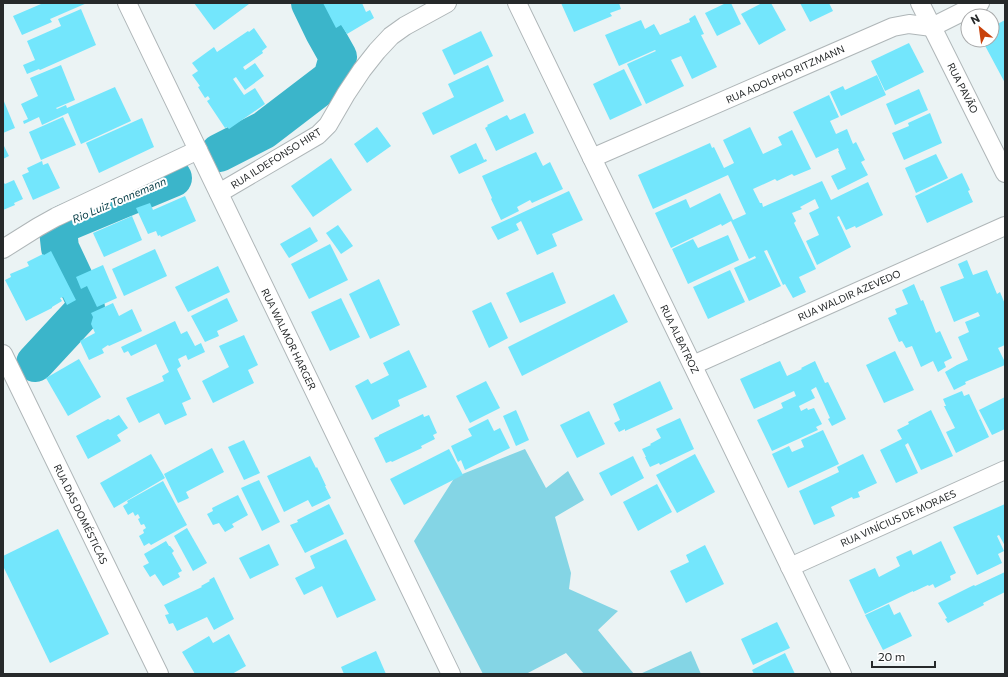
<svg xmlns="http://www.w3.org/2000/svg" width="1008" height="677" font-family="Commissioner,sans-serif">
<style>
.green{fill:#84d5e5}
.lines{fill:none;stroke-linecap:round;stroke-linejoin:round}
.river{stroke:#3bb5ca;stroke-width:38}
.building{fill:#73e6fc}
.minor-casing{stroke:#afb6b8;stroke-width:20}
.minor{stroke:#fff;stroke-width:18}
.labels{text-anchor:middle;stroke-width:4;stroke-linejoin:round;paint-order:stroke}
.street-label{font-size:10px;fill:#26292a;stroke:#fff}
.water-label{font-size:11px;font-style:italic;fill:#0c424b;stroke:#fff}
</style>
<rect width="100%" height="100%" fill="#ebf3f4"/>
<g class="green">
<path d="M525,449L546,488L568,471L584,500L555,517L571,573L569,589L618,611L598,630L634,674H584L566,653L526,674H483L414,541L455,477Z"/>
<path d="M691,651L701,674H640Z"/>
</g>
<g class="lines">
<g class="river">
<path d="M219,153L264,130L332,78L338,57L324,32L310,3"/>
<path d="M35,363L86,308L84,299L60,248L58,230L65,223L173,178"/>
</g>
</g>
<g class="building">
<path d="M40,3H87L50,19L52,22L22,35L13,16L41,4Z"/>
<path d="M194,3H248L249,4L214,30Z"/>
<path d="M323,3H362L366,12L370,10L374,18L347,34L341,25L336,28Z"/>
<path d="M561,3H619L621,9L610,13L612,16L574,32Z"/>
<path d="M726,3H731L741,24L717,36L705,13Z"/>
<path d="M762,3H771L786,30L759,45L741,14Z"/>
<path d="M800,3H829L833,11L810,22Z"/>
<path d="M81,9L96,45L40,70L39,69L27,74L23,65L35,60L27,41L61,26L58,19Z"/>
<path d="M695,15L704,34L701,35L717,67L692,79L681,56L671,60L684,86L646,104L627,64L656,51L655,50L619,66L605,35L641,20L645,29L654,24L660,35L690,22L689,19Z"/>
<path d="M1005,20V83L982,40H992V27Z"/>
<path d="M254,28L267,47L262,51L263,53L243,67L245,70L255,63L264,76L245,90L236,77L233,79L244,95L255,88L265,104L229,129L227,127L225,128L207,101L210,99L208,96L205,98L198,87L200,86L192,75L198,71L192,63L214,47L217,52L248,31L249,32Z"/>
<path d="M481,31L493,56L454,75L442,50Z"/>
<path d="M909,43L924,72L885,91L871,61Z"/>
<path d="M61,65L75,100L56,108L57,109L66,105L67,108L115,87L131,121L81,144L68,113L42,125L39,117L24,124L23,121L28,119L21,104L38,96L30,78Z"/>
<path d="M488,65L504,101L433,135L422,113L454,97L448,84Z"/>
<path d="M624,69L642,105L610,120L593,84Z"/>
<path d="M877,75L886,95L841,116L830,92L843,86L845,90Z"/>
<path d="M919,89L928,110L895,125L886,104Z"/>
<path d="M829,95L839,117L830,121L836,134L847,129L853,144L856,142L865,160L861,162L868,175L838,190L831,176L846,169L838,151H839L838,148L816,158L793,112Z"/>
<path d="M3,99L15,128L3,133Z"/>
<path d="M525,113L534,133L496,151L485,128L488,126L487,125L507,115L510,120Z"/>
<path d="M930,113L942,143L904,160L892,133L909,126L908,123Z"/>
<path d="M63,117L76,145L41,160L29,132Z"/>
<path d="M142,118L154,147L99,173L86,143Z"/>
<path d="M377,127L391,146L367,163L354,144Z"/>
<path d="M750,127L763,154L782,145L778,137L792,130L811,169L794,176L792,174L777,181L775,179L753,189L760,203H762L763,207L822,181L831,200L868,182L883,215L856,228L855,226L846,230L839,216L837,217L851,247L817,265L806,241L819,235L809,213L819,208L815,199L800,207L802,209L792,213L796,221L794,223L816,269L799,277L806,292L793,298L785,284L783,285L767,250L764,251L781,286L749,301L734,268L756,258L755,256L749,259L731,221L722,226L721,224L671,248L655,213L686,199L690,208L720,193L733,220L746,214L728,175L653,209L638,175L710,143L712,148L714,147L724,168L734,163L723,140Z"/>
<path d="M476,143L484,160L486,159L487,161L459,174L450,156Z"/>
<path d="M3,144L9,156L3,159Z"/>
<path d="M536,152L543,166L550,162L563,189L532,203L530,200L517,207L519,211L501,220L491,199L492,198L482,176Z"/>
<path d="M936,154L948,178L916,193L905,168Z"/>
<path d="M331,158L352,190L313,217L291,186Z"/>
<path d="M42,161L43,165L48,163L60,188L33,200L22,175L29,172L27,168Z"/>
<path d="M962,173L970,190L968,191L973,202L927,223L915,196Z"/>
<path d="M14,180L23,199L14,203L15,205L3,210V183H4L5,184Z"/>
<path d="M569,191L583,220L552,234L557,246L537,255L521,221L516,224L519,230L498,240L491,227Z"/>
<path d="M185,196L196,221L161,237L160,235L158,236L156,231L148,234L136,208L150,203L153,210Z"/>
<path d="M132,216L142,240L104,257L93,233Z"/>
<path d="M338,225L353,246L341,254L326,233Z"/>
<path d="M310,227L318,241L289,258L280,244Z"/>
<path d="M728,235L739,260L688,284L672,249L693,239L698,248Z"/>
<path d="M330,244L348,280L309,299L291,264Z"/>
<path d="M155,249L167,276L124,296L112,269Z"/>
<path d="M51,251L76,300L67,305L63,297L60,298L62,301L52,307V308L26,321L5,280L11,277L10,274L29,266L27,262L43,254L44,255Z"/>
<path d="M967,260L973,275L987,270L997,294L1000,292L1005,304V345L998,348L1005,362V365L965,382L966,384L954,390L945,372L957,365L968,360L958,337L969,332L965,322L980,316L978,312L954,322L940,287L964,278L958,264Z"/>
<path d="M103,265L117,298L97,307L87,286L81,289L76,277Z"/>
<path d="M218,266L230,292L188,312L175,287Z"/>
<path d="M730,270L745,302L708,319L693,287Z"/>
<path d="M553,272L566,303L520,323L506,293Z"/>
<path d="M379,279L400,325L370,339L349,294Z"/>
<path d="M914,284L921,301L923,300L936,333L940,331L952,358L944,362L946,367L938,372L933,361L921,367L912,346L906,348L902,341L899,342L888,318L897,314L895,309L908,304L902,290Z"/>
<path d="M614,294L628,322L522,376L508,347Z"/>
<path d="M227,298L238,321L217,331L219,336L205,342L191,316Z"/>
<path d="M341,298L360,337L330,351L311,312Z"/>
<path d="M491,302L508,338L489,348L472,311Z"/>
<path d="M113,303L119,316L132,309L142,331L109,346L108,345L102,349L104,353L89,360L80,341L95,333L91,324L93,317L91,313Z"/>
<path d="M175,321L181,334L187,331L195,346L201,343L205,352L188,360L186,355L178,359L181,366L177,369L191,399L182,403L187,415L165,425L159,413L139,423L126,398L164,381L162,376L169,372L156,344L131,356L128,351L124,353L121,347Z"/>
<path d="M244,335L258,365L248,370L254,383L213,403L202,381L229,367L219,346Z"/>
<path d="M409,350L427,387L398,400L400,406L372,420L355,386L368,379L371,384L389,375L383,363Z"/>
<path d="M895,351L914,390L884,403L866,365Z"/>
<path d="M79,359L101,397L68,416L46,378Z"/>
<path d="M780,361L787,376L802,369L801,368L815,361L825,383L828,382L846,419L832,426L828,419L830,418L816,387L811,390L815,398L799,406L801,411L807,408L808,410L814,408L822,424L816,427L818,430L772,451L757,420L783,408L781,403L796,396L794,391L754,409L740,379Z"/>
<path d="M486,381L500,408L470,423L456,396Z"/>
<path d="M660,381L673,409L634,427L625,431V429L619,432L614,423L620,420L613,404Z"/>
<path d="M962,391L964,396L969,394L989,437L956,453L946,432L955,428L944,406H946L943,399Z"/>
<path d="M1005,397V429L992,435L979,410Z"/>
<path d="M516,410L529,440L516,446L503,416Z"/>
<path d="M931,410L953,456L921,470L908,443L905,445L918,473L896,483L880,450L902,439L897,430L909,424L908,422Z"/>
<path d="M589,411L605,444L577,458L560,425Z"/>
<path d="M423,414L424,417L429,415L437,433L433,435L435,439L421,446L422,448L392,462L391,461L386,463L374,438L379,436V435Z"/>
<path d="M119,415L128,428L117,435L121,441L88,459L76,436L108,419L110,420Z"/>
<path d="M680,418L694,449L660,465L659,463L650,467L645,457H646L642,449L651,445L650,444L661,438L656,429Z"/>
<path d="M488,419L494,431L500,428L510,448L465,470L461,460L458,462L451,446L472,436L468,429Z"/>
<path d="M823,430L839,464L788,488L772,454L789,446L792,452L804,447L801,440Z"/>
<path d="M244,440L260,473L244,480L228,447Z"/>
<path d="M212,448L224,472L186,492L189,498L178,503L164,474Z"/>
<path d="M449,449L463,475L404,505L390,479Z"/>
<path d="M151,454L165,478L114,508L100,483Z"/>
<path d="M695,454L715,492L677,513L656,475Z"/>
<path d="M863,454L877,483L858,492L860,497L853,499L852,497L831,507L835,516L814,525L799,491L839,472L837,467Z"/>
<path d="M310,456L316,468L317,467L326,486H325L331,498L312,507L308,500L284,512L267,476Z"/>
<path d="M633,456L644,478L611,496L599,473Z"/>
<path d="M259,480L280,522L262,531L241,488Z"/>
<path d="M163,481L187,525L151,545L149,543L144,546L139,536L144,533L143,530L146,528L144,524L141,525L138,519L140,518L138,514L135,516L133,512L128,515L123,506L128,503L127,501Z"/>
<path d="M657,484L672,512L638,531L623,502Z"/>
<path d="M238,495L248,515L232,524L234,527L225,532L219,523L213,525L207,514L213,511L212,508Z"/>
<path d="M329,504L344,534L305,553L290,525L298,522L297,520Z"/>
<path d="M1005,504V546L999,535L997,536L1004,551L998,554L1002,563L977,575L953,527Z"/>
<path d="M187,528L207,563L193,571L174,536Z"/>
<path d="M58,529L109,634L50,663L3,566V556Z"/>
<path d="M346,539L376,600L337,618L322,586L304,595L295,578L315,568L310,556Z"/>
<path d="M166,541L169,546H170L174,551L172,553L182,571L178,573L180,577L163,586L155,574L150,577L143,566L149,563L144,554Z"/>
<path d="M941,541L956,573L950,576L951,580L935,588L933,584L929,586L928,585L913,592V591L865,614L849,580L875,568L879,577L900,566L896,557L911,550L913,555Z"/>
<path d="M269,544L279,565L250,579L239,558Z"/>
<path d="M705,545L724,584L686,603L670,571L689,562L686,555Z"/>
<path d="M1005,572V592L983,603L984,605L948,623L945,619L947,618L938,603L974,585L975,586Z"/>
<path d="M214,577L234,619L214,630L207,617L177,631L173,623L169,624L165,615L169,614L164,605L202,587L201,586L210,581L209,580Z"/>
<path d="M889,604L894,615L900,612L912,636L883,650L865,615Z"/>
<path d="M777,622L790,648L753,665L741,639Z"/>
<path d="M229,634L246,666L232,674H195L182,652L209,636L213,643Z"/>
<path d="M376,651L386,674H344L341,667Z"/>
<path d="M785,653L795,674H754L752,670Z"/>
</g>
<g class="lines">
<defs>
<g id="minor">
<path d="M127,3L451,674"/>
<path d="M517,3L842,674"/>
<path d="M920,3L1005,173"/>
<path d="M592,158L893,27L909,24L932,27L980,3"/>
<path d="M219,193L318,135L328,125L346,94L362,70L377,51L391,36L405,26L447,3"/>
<path d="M3,249L38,227L56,217L198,150"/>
<path d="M3,354L159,674"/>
<path d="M693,365L1005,226"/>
<path d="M790,567L1005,470"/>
</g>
</defs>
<use href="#minor" class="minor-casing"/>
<use href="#minor" class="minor"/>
</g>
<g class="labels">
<g class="street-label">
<text transform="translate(785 74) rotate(-24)" y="4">RUA ADOLPHO RITZMANN</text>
<text transform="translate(963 88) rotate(63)" y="4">RUA PAVÃO</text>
<text transform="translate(276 158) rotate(-32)" y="4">RUA ILDEFONSO HIRT</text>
<text transform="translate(849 295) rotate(-24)" y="4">RUA WALDIR AZEVEDO</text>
<text transform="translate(289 339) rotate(64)" y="4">RUA WALMOR HARGER</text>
<text transform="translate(680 339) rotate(64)" y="4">RUA ALBATROZ</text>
<text transform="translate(81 514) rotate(64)" y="4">RUA DAS DOMÉSTICAS</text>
<text transform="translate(898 518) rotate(-24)" y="4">RUA VINÍCIUS DE MORAES</text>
</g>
<g class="water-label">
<text transform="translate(119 200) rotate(-23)" y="4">Rio Luiz Tonnemann</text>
</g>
</g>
<rect width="1008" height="677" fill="none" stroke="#26292a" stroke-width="8"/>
<g transform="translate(980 28) rotate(331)"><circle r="19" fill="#ffffff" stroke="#a8a9aa"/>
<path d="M0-3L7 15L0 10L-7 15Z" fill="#c9420b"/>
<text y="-6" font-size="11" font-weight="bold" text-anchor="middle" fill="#26292a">N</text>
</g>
<path d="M872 661v6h63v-6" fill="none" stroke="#26292a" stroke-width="2"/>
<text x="878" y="661" font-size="12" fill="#26292a" stroke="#ffffff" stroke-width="3" paint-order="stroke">20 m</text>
</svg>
